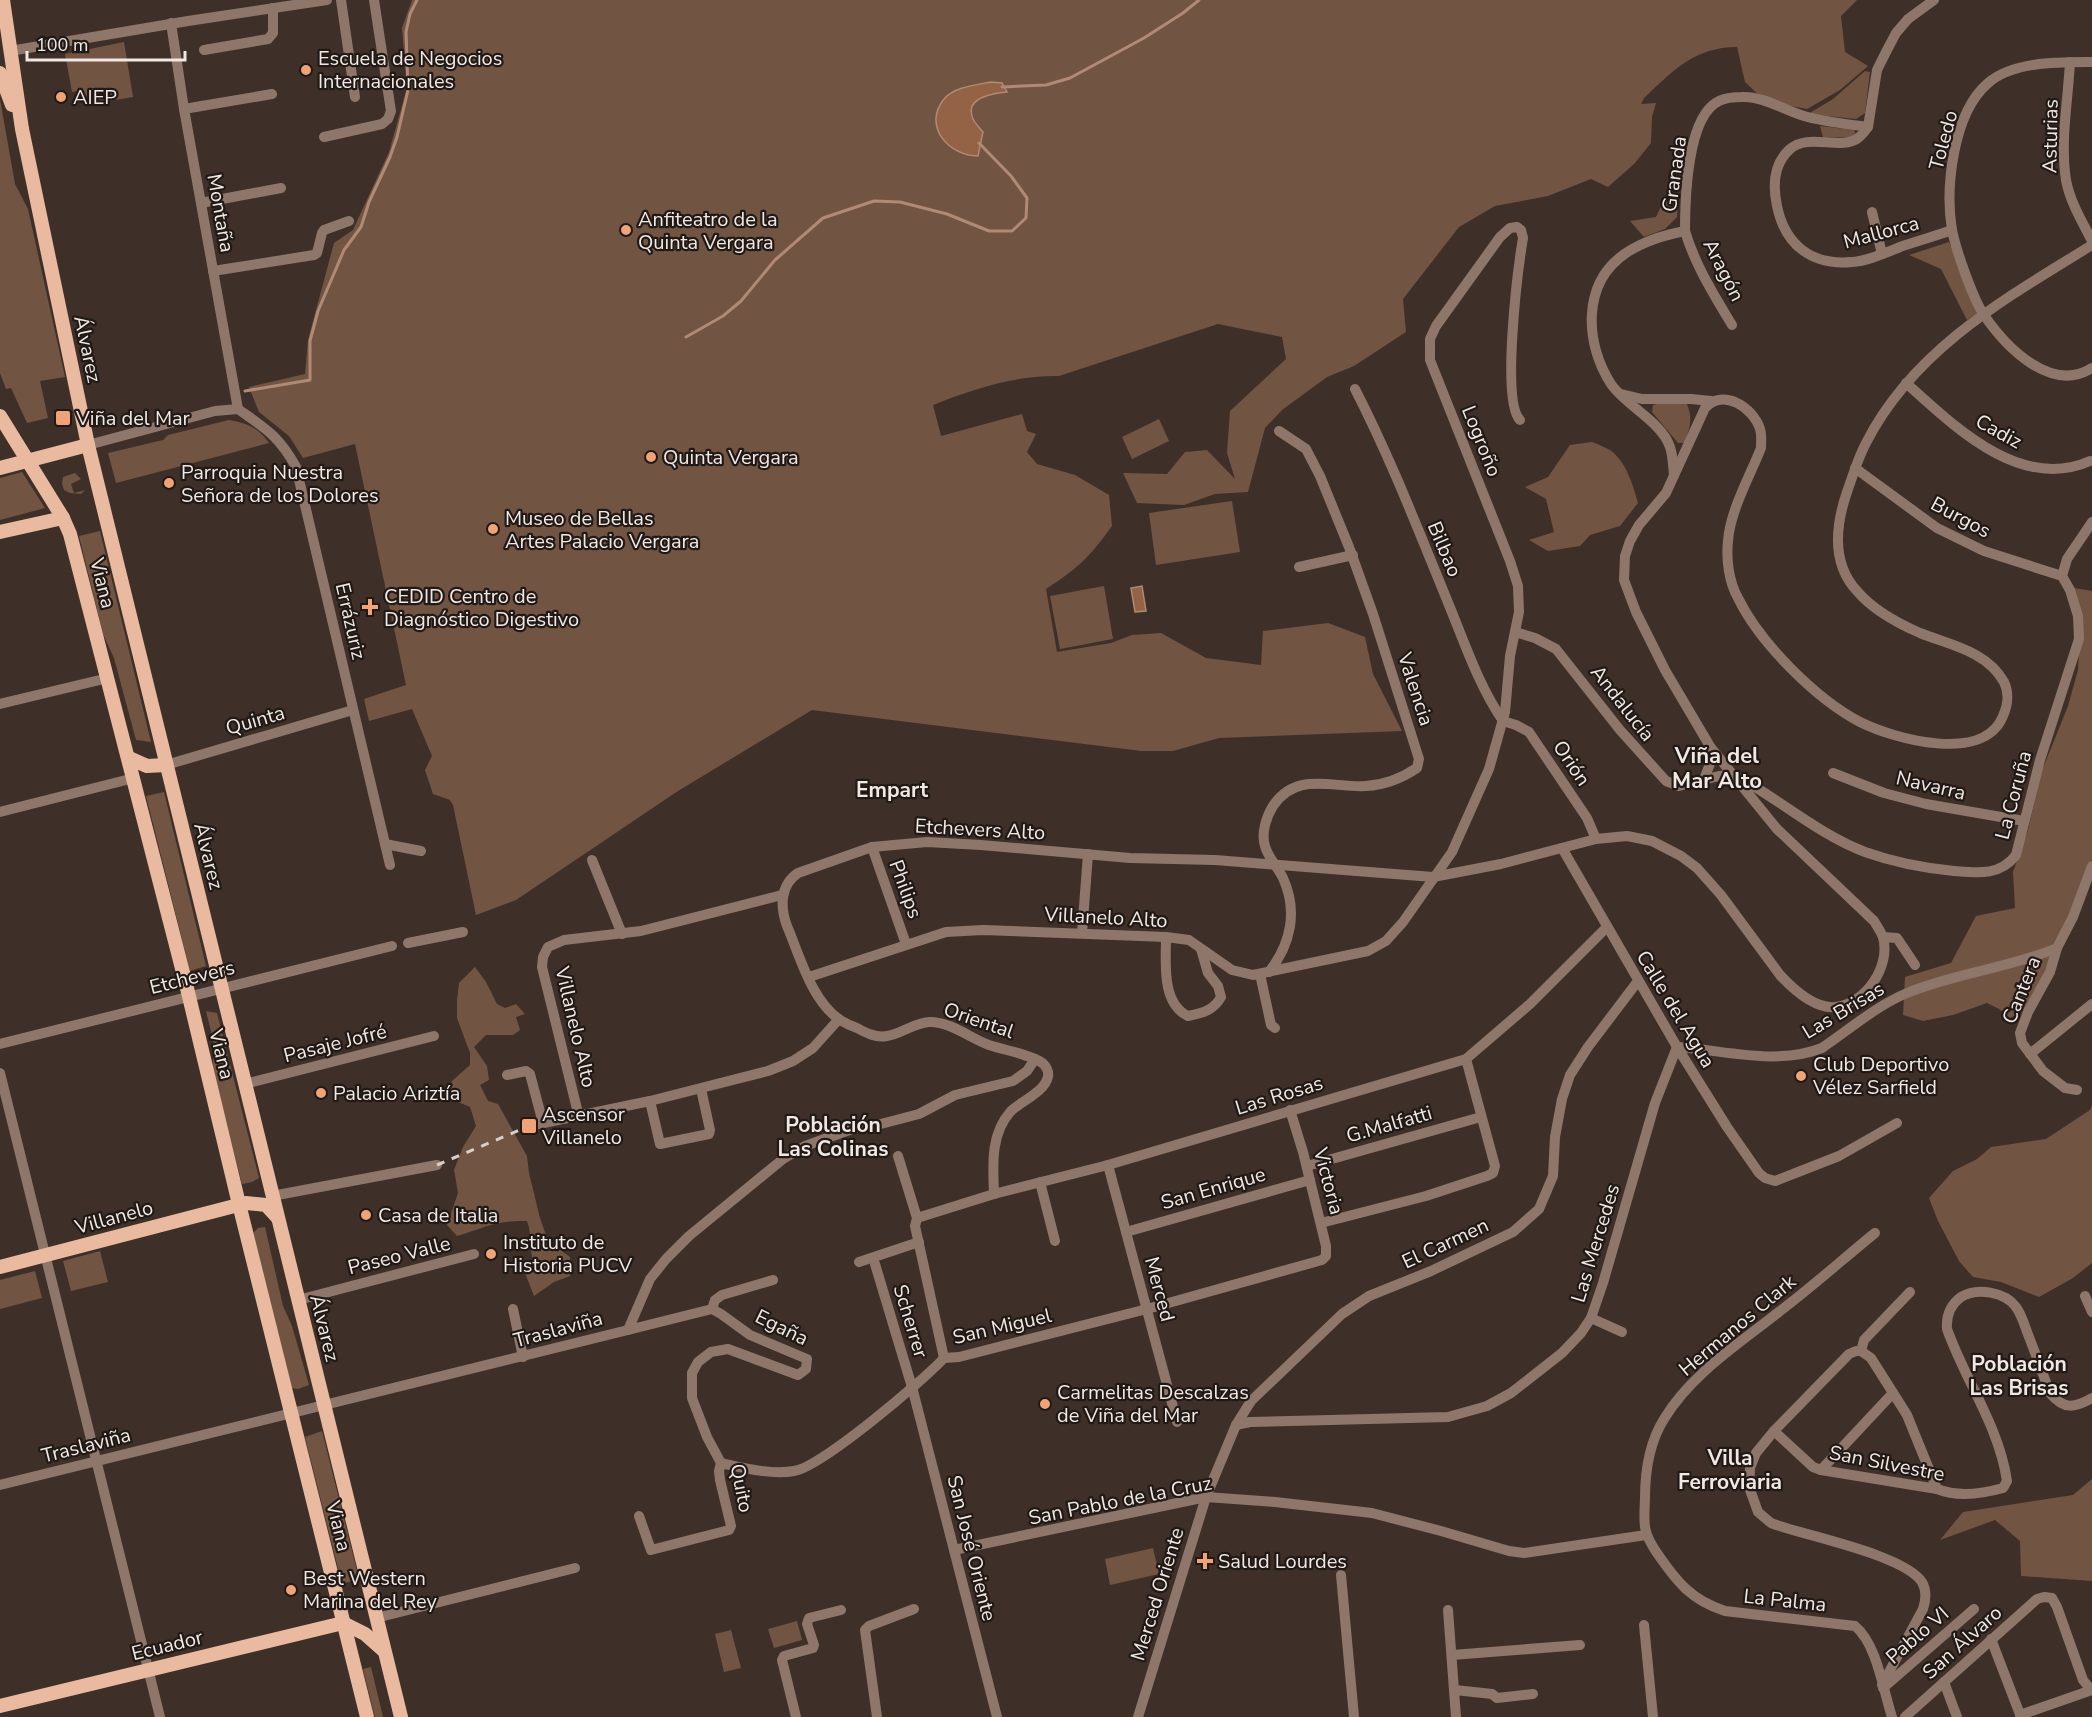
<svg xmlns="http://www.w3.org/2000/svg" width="2092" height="1717" font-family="'Nunito Sans',sans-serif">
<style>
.green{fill:#725443}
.water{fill:#946245;stroke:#b08a74;stroke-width:1.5}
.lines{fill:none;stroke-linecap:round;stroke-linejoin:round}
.stream{stroke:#b08a74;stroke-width:3}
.minor{stroke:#8e776a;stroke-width:10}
.major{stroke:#e9ba9f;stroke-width:14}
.rail{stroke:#d9cfca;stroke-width:3;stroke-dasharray:8 8;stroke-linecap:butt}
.poi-dot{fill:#efa377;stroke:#201916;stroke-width:2}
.labels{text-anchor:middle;stroke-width:4.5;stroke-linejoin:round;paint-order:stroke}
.poi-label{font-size:20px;fill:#f1e8e3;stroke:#201916;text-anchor:start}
.street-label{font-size:20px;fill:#f1e8e3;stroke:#201916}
.neighbourhood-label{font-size:21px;font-weight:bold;fill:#f1e8e3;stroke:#201916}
.quarter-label{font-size:22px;font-weight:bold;fill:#f1e8e3;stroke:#201916}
</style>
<rect width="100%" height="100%" fill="#3e3028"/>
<g class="green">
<path d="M412,0H1857L1841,16L1845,52L1868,66L1840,90L1807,109L1765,101L1745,82L1737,47C1694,47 1673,71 1644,98L1641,104L1656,103L1652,117L1651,143L1634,164L1608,187L1591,179L1548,196L1495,206L1459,227L1403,299L1406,332L1354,366L1327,377L1282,410L1265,428L1248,492L1215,494L1184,505L1137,503L1123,473L1167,474L1185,452L1207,450L1235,479L1227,453L1230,411L1286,359L1282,337L1218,324L1059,376C1016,375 973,389 933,405L941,436L1022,414L1027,431L1036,434L1027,452L1037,464L1075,475L1109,495L1112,526C1090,557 1077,569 1046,589L1057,652L1111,643L1132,635L1161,633L1206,658L1261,665L1263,631L1328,623L1365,637L1373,674L1402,731L1219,738L1173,751H1141L812,710L678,791L516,900L476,915L453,805L450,800L433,794L425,770L432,756L412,709L369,721L364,699L406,685L355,444L303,458L289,436L259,412L249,387L305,374L308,340L334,243L353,230L389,152L407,88L402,28Z"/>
<path d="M124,42L133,97L85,105L82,90L72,92L65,54Z"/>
<path d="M1865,71L1870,72L1865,113L1856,119L1808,114L1833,99Z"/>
<path d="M0,99L15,184L28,209L65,377L40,381L48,418L27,423L11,388L6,389L0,373Z"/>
<path d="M1820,126L1854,130L1856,135L1853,137H1823Z"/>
<path d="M1678,198L1677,217L1665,229L1644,237L1630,221L1656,217L1664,200Z"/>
<path d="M1949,242L1979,312L1967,320L1941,269L1909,255Z"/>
<path d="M1664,402L1687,404C1693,419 1690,429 1684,443H1678L1652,412L1653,405Z"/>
<path d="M1159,419L1169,441L1132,459L1122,437Z"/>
<path d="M229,420C247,423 259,428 269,443L116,483L108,453L163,440L168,435Z"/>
<path d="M1592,442C1598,444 1604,447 1610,450C1626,461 1633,485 1638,503L1620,526L1590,535L1580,546L1548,551L1529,540L1554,532L1546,499L1525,487L1548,477L1570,445Z"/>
<path d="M22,472L45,508L0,520V478Z"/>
<path d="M75,473L81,479L71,484L74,493L85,490L81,494L70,493L64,490L62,484L63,477Z"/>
<path d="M1232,501L1240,552L1156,565L1149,513Z"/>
<path d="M100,531L151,742L136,740L114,658L103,634L79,536Z"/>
<path d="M1104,586L1113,639L1060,649L1050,596Z"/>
<path d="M2074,588L2092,591V859L2030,1008L2010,1018L1999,1009L1987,1003L1953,1015L1923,1021L1903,1015L1905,977L1951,963L1976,916L2015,908L2013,872L2028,830L2041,773L2068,706L2078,670L2080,633Z"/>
<path d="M164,792L206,966L190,971L146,796Z"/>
<path d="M475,967L486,982L497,1004L505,1008L516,1004L525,1014L516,1017L520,1030L513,1035H486L474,1047L487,1066L489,1080L480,1085L488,1101L498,1104L527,1156L529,1173L540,1218L548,1241L570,1257V1276L554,1282L534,1296L525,1273L535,1267C528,1250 533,1237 527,1221C496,1220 484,1228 457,1236L447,1225L458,1193L454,1170L463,1147L476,1126L470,1107L444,1096L452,1081L470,1065V1053L457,1018V1000L459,983Z"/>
<path d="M206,1011L217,1013L259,1178L252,1182L242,1184L212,1068L215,1048Z"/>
<path d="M2092,1105V1263L2073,1278L2039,1297L2001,1282L1973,1277L1959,1261L1938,1221L1929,1198L1953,1171L1977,1159L1991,1147L2046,1139L2090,1110Z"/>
<path d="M265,1227L283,1306L292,1326L309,1385L298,1389L292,1388L252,1234L258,1228Z"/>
<path d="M100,1251L108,1282L71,1291L63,1261Z"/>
<path d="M35,1271L42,1298L0,1309V1280Z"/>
<path d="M322,1431L359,1579L342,1584L305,1437Z"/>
<path d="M2092,1479V1581L2021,1576L2020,1541L1995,1520L1940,1540L1963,1512L2073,1495Z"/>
<path d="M1153,1548L1159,1574L1110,1585L1105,1559Z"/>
<path d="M797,1621L802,1640L774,1648L768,1629Z"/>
<path d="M731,1630L741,1668L724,1672L715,1634Z"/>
<path d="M371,1667L383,1717H375L363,1669Z"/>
</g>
<g class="water">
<path d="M991,82L1002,83L1007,92C995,93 966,97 972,116C973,122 980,128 983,132L978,156C949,156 922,126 944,99C954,87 976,85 991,82Z"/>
<path d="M1142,586L1146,611L1135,612L1131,588Z"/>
</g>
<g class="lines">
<g class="stream">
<path d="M1002,87L1046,85L1070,78L1144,38L1183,13L1199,0"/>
<path d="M686,337L723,316L741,301L775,260L823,218L874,201L900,202L947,214L989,231H1012L1026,218L1027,198L1011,176L979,143"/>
<path d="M245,391L310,380V341L318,311L344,250L361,227L369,202L390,157L397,137L408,90L406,32L410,14L417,0"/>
</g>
<g class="minor">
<path d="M341,0L355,97"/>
<path d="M171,23L184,109L238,409"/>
<path d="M204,50L268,39L273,33V8"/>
<path d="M10,51L188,21L327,0"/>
<path d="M2070,62C2068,101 2060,141 2066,180C2070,202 2082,221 2092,241"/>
<path d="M2092,62C2060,62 2012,61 1987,84C1953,114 1945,188 1952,230C1956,250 1973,299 1984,315C2006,347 2051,394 2092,368"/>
<path d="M184,109L272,94"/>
<path d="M1868,127C1864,132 1861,137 1855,140C1836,149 1807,133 1789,150C1773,165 1773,187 1777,206C1785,245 1812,266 1852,262C1868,261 1885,253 1900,247C1918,241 1935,236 1952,230"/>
<path d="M324,137L382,124L388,119L391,111L374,0"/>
<path d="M201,203L281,188"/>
<path d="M1872,212L1882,254"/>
<path d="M1685,231C1695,265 1714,295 1732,325"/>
<path d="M213,271L314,255L317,253L322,233L324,230L349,221"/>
<path d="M1906,383C1954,426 2020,492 2090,461"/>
<path d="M1355,389C1391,459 1419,532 1449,605C1465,644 1479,686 1503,721L1516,725L1529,732L1587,818L1596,839"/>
<path d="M1621,394L1642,399H1691L1711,401"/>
<path d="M238,409C265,428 279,436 296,467L390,865"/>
<path d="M88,445L215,411L238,409"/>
<path d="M1855,468L1937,528L1984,551L2062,576"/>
<path d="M1674,475C1673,466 1673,456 1670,447C1662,422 1626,406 1611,384C1585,344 1581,283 1626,253C1644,241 1664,235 1685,231C1685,199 1687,116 1719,101C1725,98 1736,97 1742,97C1763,96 1784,110 1804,116C1825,122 1847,124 1868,127L1877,70L1886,52L1896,33L1908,19L1934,0"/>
<path d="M1299,567L1353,555"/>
<path d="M1515,632L1535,638L1556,649L1620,730L1666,781L1679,786L1719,776L1735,775"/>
<path d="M0,704L108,678"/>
<path d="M166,765L353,710"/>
<path d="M1833,773L1884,793L1926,804L2024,821"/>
<path d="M1735,775C1779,799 1818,834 1865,852C1893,862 1923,868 1954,871C1978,873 2000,876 2016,855L2040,760L2079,639L2078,616L2070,590L2062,576L2067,559L2092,522"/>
<path d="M1704,779L1710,764L1711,748"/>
<path d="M0,812L134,778"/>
<path d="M385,844L421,851"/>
<path d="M872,847L906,944"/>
<path d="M1562,848L1677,1047L1727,1127L1759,1173L1765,1178L1775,1181L1839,1156L1897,1123"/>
<path d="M592,860L622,934"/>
<path d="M1082,933L1088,854"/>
<path d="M1166,937C1166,962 1161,1003 1188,1016C1203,1013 1214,1010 1221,997L1218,986L1208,973L1201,949"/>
<path d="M1883,937L1897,938L1915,965"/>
<path d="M408,943L463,932"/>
<path d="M1269,972C1291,944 1298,911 1283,878C1278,867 1268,858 1265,846C1261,834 1266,817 1273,806C1296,771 1332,788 1366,786C1384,785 1402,778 1417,768L1419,759L1373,614L1349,547L1320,476L1306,449L1279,431"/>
<path d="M1260,974L1271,1025L1275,1028"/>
<path d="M809,977L946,932L983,930L1166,937L1189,940L1232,970L1253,975L1368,951L1386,941L1403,922L1452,852L1489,769L1505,712L1510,656L1519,612L1518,586L1510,561L1430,360V339L1436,326L1500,237L1510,228L1517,227L1521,230L1523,238C1518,268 1501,401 1520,420"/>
<path d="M0,1044L392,946"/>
<path d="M2030,1054L2092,1004"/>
<path d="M0,1073L160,1717"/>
<path d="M507,1075L526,1071L530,1074L543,1123"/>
<path d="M245,1084L434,1036"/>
<path d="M2077,1090L2065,1088L2043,1071L2022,1043L2020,1033L2028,1012L2050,972L2057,948L2073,917L2092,866"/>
<path d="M650,1101L660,1144L709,1134L710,1130L701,1089"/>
<path d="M579,1117L542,967L543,957L548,947L564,940L641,931L782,895"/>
<path d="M529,1126L650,1101L768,1071L793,1061L813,1048L839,1019"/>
<path d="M898,1156L917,1218L915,1226L944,1358"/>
<path d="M1108,1165L1177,1422"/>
<path d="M1307,1166L1481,1117"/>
<path d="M1040,1182L1055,1241"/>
<path d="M994,1194C993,1166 990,1134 1011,1111C1021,1101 1055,1087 1047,1069C1043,1060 1032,1058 1024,1055C1013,1051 1001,1049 989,1045C970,1038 951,1022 930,1022C915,1022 902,1034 887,1036C876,1038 866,1033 857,1028C851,1026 845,1023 840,1020C811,1000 800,956 787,926C780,907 780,885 798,873L872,847L927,842L981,845L1130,858L1215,860L1433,877L1501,864L1596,839L1627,836L1652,841L1681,856L1697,868L1721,895L1780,975C1793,989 1814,1009 1835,1007C1866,1004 1891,966 1883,937C1881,932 1877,926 1874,921L1777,829L1711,748L1665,670L1636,612L1624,580L1625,556L1630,541L1639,525L1666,493L1705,408C1723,388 1753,407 1760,429C1762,435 1761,441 1761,448C1750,476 1730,511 1728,541C1726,560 1729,582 1738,598C1760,643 1816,699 1860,722C1894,739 1984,764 2003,716C2008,705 2009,692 2004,682C1987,651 1950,645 1920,633C1897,623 1873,610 1857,591C1831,563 1836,524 1847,492C1853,475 1858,458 1866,443C1914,349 2006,298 2092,245"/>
<path d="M272,1196L437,1165"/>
<path d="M917,1218L994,1194L1108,1165L1466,1059L1530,1004L1607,927"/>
<path d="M1321,1223L1426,1196L1487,1176L1493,1173L1495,1166L1466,1059"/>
<path d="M1126,1232L1310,1180"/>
<path d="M1875,1233C1843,1259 1813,1286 1780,1311C1740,1343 1691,1374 1664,1419C1649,1443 1645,1470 1645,1498C1644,1524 1642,1531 1657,1553C1677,1582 1691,1600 1725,1611L1855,1626C1877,1644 1883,1690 1892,1717"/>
<path d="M859,1262L919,1242"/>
<path d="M875,1264L912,1387L997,1717"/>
<path d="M2085,1296L2092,1312"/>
<path d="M298,1300L474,1254"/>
<path d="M513,1309L523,1357"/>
<path d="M712,1309L715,1300L722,1295L773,1280"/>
<path d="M1591,1318L1622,1332"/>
<path d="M628,1330L712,1309L721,1314L750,1335L807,1359L806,1369L798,1375L728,1349L711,1352L698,1362L692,1373V1398L707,1437L721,1463"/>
<path d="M1861,1351H1856L1849,1354L1774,1431L1756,1453L1750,1468L1749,1487L1758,1512L1771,1523C1805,1536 1903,1554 1922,1582C1927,1591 1926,1600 1923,1609L1882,1685"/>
<path d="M1861,1351L1871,1358L1907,1415L1937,1489"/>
<path d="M1861,1351L1864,1340L1910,1292"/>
<path d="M1236,1425L1250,1422L1448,1417L1487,1406L1511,1393L1562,1353L1581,1333L1591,1318L1603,1283L1655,1103L1677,1047C1724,1050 1777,1066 1822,1048C1850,1029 1876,1006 1907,993C1956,973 2009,968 2057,948"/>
<path d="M1774,1431L1813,1467L1821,1470L1937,1489C1957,1497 1982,1494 2003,1488L2007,1481C1999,1426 1965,1380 1947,1329C1946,1315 1950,1305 1961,1297C1977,1287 2005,1292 2016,1307C2022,1315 2025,1327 2029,1337C2036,1355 2043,1374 2050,1393C2064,1410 2074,1408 2092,1398"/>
<path d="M721,1463C744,1468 771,1475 794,1471C821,1467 923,1381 944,1358L959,1357L1147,1309L1322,1260L1326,1256V1246L1303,1152L1290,1110"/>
<path d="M1821,1470L1893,1393"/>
<path d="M0,1485L628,1330L650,1279L666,1259L689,1236L783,1159L805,1146L855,1128L877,1125L919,1114L955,1095L1013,1081L1027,1071L1035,1059"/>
<path d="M639,1516L651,1550L729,1530L731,1526L720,1480L719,1471L721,1463"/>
<path d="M954,1550L1206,1497L1275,1502L1372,1513L1441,1531L1509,1551L1524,1553L1646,1535"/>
<path d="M1341,1575L1354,1717"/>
<path d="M1448,1610L1456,1717"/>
<path d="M376,1618L575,1568"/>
<path d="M1644,1625L1653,1717"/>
<path d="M1991,1639L2021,1717"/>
<path d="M1452,1655L1580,1645"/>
<path d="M1944,1682L1957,1717"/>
<path d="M1883,1688L1974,1609"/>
<path d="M1455,1690L1492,1694L1497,1698L1533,1694"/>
<path d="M2020,1715L2092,1690"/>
<path d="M796,1717L782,1660L784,1656L813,1648L814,1645L807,1624L809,1618L841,1610"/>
<path d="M877,1717L865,1630L869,1626L914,1609"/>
<path d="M1138,1717L1206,1497L1236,1425L1251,1401L1342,1314L1369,1296L1431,1271L1513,1232L1539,1209L1553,1176L1555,1137L1562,1099L1570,1075L1588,1047L1638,981"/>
<path d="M1905,1717L2037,1599L2044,1597L2052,1598L2057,1607L2083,1680L2091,1690"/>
</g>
<g class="major">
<path d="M3,0L22,129L88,445L401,1717"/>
<path d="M0,73L12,105"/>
<path d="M0,416L63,518L70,534L186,984L239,1204L367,1717"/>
<path d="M0,468L88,445"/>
<path d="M0,532L63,518"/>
<path d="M129,758L147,766L166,765"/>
<path d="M0,1267L246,1203L266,1205L277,1217"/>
<path d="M343,1623L365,1634L383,1650"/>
<path d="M0,1706L343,1623"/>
</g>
<path class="rail" d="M437,1165L529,1126"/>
</g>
<g class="poi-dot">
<circle cx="306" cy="70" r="6"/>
<circle cx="61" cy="97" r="6"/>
<circle cx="626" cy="230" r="6"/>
<rect x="55" y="410" width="16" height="16" rx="3"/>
<circle cx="651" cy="457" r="6"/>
<circle cx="169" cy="483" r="6"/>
<circle cx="493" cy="529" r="6"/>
<path d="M367 598h6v6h6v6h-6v6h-6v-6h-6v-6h6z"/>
<circle cx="1801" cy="1076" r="6"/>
<circle cx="321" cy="1093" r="6"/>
<rect x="521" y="1118" width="16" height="16" rx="3"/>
<circle cx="366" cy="1215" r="6"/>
<circle cx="491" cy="1254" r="6"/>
<circle cx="1045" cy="1404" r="6"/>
<path d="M1202 1552h6v6h6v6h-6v6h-6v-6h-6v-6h6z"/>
<circle cx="291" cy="1590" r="6"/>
</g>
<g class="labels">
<g class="poi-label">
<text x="318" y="65">Escuela de Negocios<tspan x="318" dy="23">Internacionales</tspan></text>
<text x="73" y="104">AIEP</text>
<text x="638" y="226">Anfiteatro de la<tspan x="638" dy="23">Quinta Vergara</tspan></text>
<text x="76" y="425">Viña del Mar</text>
<text x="663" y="464">Quinta Vergara</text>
<text x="181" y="479">Parroquia Nuestra<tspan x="181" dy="23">Señora de los Dolores</tspan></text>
<text x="505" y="525">Museo de Bellas<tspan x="505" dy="23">Artes Palacio Vergara</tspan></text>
<text x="384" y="603">CEDID Centro de<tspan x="384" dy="23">Diagnóstico Digestivo</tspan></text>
<text x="1813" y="1071">Club Deportivo<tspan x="1813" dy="23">Vélez Sarfield</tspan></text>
<text x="333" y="1100">Palacio Ariztía</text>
<text x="542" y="1121">Ascensor<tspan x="542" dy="23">Villanelo</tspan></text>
<text x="378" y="1222">Casa de Italia</text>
<text x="503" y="1249">Instituto de<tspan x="503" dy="23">Historia PUCV</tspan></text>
<text x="1057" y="1399">Carmelitas Descalzas<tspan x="1057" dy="23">de Viña del Mar</tspan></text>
<text x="1218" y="1568">Salud Lourdes</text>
<text x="303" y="1585">Best Western<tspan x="303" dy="23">Marina del Rey</tspan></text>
</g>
<g class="street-label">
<text transform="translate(2050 136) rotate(-89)" y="7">Asturias</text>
<text transform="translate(1943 140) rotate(-75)" y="7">Toledo</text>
<text transform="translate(1674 174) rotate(-82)" y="7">Granada</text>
<text transform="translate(221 213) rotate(80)" y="7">Montaña</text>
<text transform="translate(1881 232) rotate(-15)" y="7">Mallorca</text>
<text transform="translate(1724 270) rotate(63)" y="7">Aragón</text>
<text transform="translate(88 349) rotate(78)" y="7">Álvarez</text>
<text transform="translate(1999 431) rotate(29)" y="7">Cadiz</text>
<text transform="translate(1482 441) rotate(68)" y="7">Logroño</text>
<text transform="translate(1961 517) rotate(28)" y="7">Burgos</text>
<text transform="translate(1445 549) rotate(67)" y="7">Bilbao</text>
<text transform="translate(103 583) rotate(76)" y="7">Viana</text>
<text transform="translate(351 621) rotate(77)" y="7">Errázuriz</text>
<text transform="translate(1416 689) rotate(72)" y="7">Valencia</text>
<text transform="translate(1623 703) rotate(52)" y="7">Andalucía</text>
<text transform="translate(255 720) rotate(-16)" y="7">Quinta</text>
<text transform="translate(1572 763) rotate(56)" y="7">Orión</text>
<text transform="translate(1931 785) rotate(13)" y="7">Navarra</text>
<text transform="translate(2013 795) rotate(-75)" y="7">La Coruña</text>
<text transform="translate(980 829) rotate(3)" y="7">Etchevers Alto</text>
<text transform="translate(209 856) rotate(76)" y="7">Álvarez</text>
<text transform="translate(906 889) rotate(70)" y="7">Philips</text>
<text transform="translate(1106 917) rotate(3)" y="7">Villanelo Alto</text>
<text transform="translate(192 977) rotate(-14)" y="7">Etchevers</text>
<text transform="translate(2021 990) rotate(-68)" y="7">Cantera</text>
<text transform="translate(1676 1009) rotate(59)" y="7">Calle del Agua</text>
<text transform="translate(1843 1010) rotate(-31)" y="7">Las Brisas</text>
<text transform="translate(979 1020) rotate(19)" y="7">Oriental</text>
<text transform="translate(576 1027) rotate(77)" y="7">Villanelo Alto</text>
<text transform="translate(335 1043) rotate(-14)" y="7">Pasaje Jofré</text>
<text transform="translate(222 1054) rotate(76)" y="7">Viana</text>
<text transform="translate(1279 1095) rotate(-17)" y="7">Las Rosas</text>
<text transform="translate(1389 1124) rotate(-16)" y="7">G.Malfatti</text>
<text transform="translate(1329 1181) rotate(75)" y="7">Victoria</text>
<text transform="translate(1213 1188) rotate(-16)" y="7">San Enrique</text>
<text transform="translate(114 1217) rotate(-15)" y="7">Villanelo</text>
<text transform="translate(1445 1243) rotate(-25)" y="7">El Carmen</text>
<text transform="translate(1595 1243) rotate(-73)" y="7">Las Mercedes</text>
<text transform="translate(399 1255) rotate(-14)" y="7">Paseo Valle</text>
<text transform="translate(1160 1289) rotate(75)" y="7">Merced</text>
<text transform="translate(911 1321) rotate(73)" y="7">Scherrer</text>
<text transform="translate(1737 1325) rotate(-40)" y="7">Hermanos Clark</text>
<text transform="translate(1002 1326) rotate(-13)" y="7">San Miguel</text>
<text transform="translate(782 1327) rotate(26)" y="7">Egaña</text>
<text transform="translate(325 1328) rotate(76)" y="7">Álvarez</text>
<text transform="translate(558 1329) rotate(-15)" y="7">Traslaviña</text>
<text transform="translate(86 1445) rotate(-14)" y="7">Traslaviña</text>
<text transform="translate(1887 1463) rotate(11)" y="7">San Silvestre</text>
<text transform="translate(742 1488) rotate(79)" y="7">Quito</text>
<text transform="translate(1120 1500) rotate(-11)" y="7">San Pablo de la Cruz</text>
<text transform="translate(339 1526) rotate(76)" y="7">Viana</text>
<text transform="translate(972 1548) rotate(76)" y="7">San José Oriente</text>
<text transform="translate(1157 1594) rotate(-73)" y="7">Merced Oriente</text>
<text transform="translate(1785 1600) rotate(6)" y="7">La Palma</text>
<text transform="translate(1917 1635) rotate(-41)" y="7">Pablo VI</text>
<text transform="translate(1962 1642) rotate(-42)" y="7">San Álvaro</text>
<text transform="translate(167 1645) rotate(-14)" y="7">Ecuador</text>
</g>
<g class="neighbourhood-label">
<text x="892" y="797">Empart</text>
<text x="833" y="1132">Población<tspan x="833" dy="24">Las Colinas</tspan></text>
<text x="2019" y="1371">Población<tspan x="2019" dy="24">Las Brisas</tspan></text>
<text x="1730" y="1465">Villa<tspan x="1730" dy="24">Ferroviaria</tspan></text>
</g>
<g class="quarter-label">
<text x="1717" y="763">Viña del<tspan x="1717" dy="25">Mar Alto</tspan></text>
</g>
</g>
<path d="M27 51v9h158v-9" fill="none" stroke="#f1e8e3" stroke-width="3"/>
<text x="36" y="51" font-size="18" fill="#f1e8e3" stroke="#201916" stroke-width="4.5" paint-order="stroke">100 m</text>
</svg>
